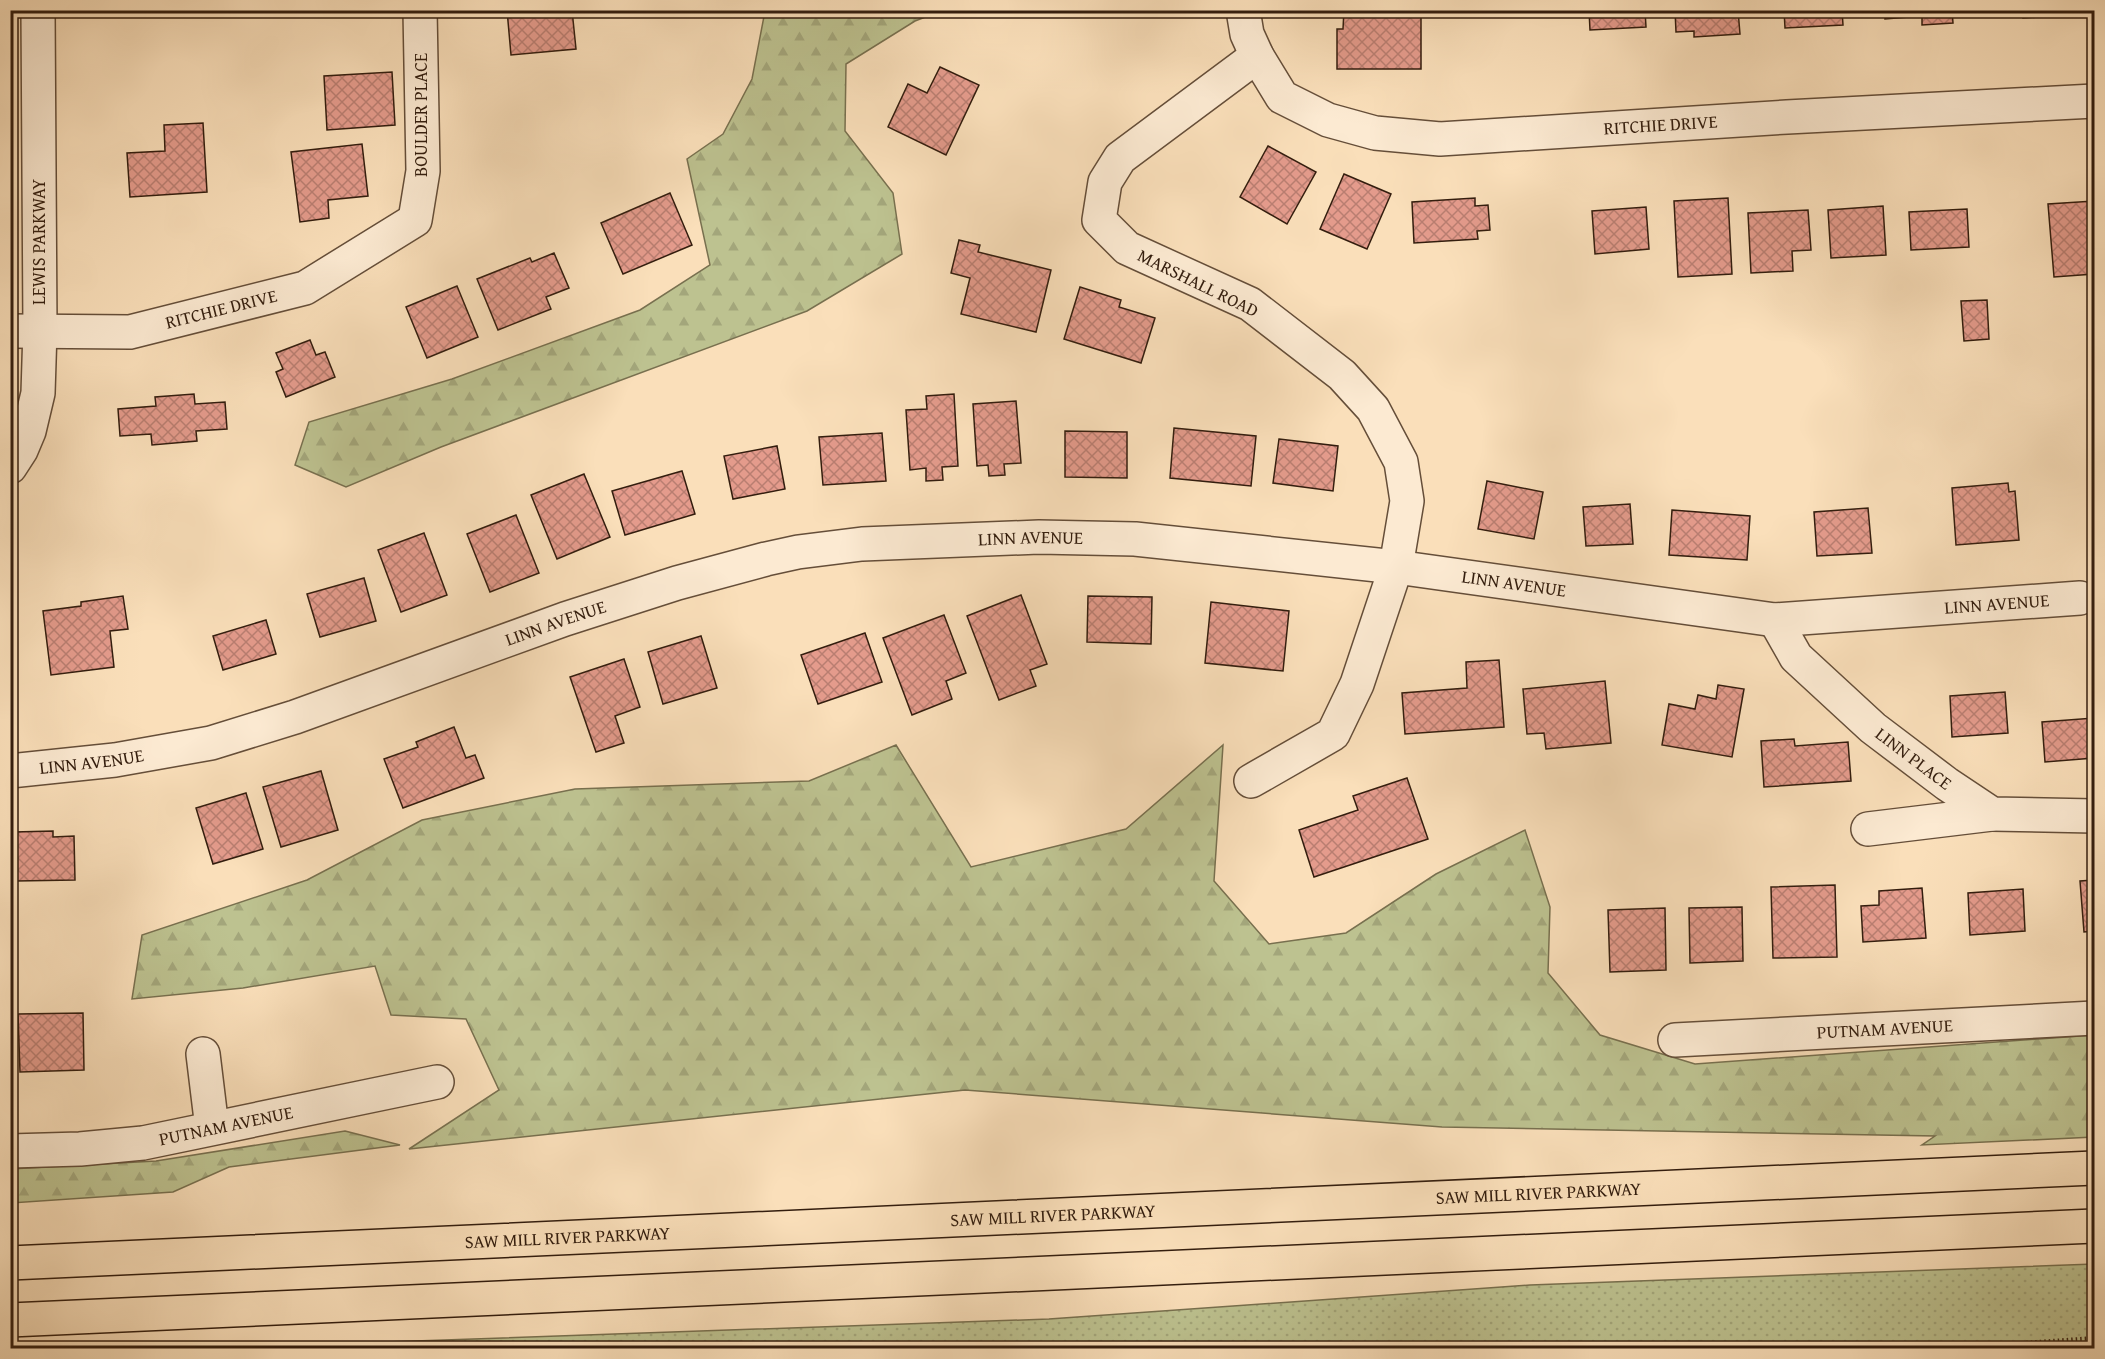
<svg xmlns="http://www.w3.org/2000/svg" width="2105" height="1359" font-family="'Gentium Book Plus',serif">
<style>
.forest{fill:url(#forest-firs);stroke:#78704f;stroke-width:1.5}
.park{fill:url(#park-dots);stroke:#78704f;stroke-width:1.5}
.building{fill:url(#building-cross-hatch);stroke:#331d0e;stroke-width:1.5}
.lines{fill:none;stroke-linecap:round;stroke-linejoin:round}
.minor-casing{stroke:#654e39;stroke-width:36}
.motorway-casing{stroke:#331d0e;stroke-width:36}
.path{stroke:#331d0e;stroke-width:4;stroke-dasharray:1.5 3;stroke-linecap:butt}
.minor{stroke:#fcead2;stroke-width:33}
.motorway{stroke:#fadfba;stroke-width:33}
.labels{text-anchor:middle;stroke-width:4.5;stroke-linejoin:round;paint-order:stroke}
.street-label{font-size:18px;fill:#331d0e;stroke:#fcead2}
</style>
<defs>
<pattern id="forest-firs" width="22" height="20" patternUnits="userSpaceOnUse" patternTransform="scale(1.5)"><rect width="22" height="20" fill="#bdc290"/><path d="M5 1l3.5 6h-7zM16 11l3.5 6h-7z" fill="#a3a67b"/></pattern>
<pattern id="park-dots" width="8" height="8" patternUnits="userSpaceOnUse" patternTransform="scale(1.5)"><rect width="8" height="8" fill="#bdc290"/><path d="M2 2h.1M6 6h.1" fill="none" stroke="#a3a67b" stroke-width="1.8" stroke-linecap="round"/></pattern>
<pattern id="building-cross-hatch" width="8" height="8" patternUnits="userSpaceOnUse" patternTransform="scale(1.5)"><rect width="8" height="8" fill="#e49b8c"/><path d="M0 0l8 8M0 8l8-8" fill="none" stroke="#b97e71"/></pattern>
</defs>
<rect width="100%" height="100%" fill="#fadfba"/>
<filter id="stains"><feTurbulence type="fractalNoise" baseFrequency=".00333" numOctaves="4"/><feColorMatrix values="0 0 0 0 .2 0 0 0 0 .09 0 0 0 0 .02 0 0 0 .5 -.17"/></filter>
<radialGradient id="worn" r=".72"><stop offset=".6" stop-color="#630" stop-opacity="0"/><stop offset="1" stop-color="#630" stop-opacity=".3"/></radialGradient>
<g class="forest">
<path d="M765,11H941L915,21L846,64L845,131L893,193L902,254L807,311L441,447L346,487L295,465L309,422L452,379L640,310L710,265L687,159L723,134L752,79Z"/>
<path d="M896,745L971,867L1126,829L1223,745L1214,881L1269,944L1346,933L1436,874L1525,830L1550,907L1548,973L1600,1035L1695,1064L2094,1035V1137L1922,1145L1935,1136L1442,1127L965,1090L409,1149L499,1090L466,1019L391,1015L375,966L243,988L132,999L142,935L307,880L422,820L575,789L809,781Z"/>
<path d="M345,1131L400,1145L229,1167L173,1192L11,1203L10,1169L156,1161Z"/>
</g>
<path class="park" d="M2094,1264V1348H212L1049,1319L1530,1285Z"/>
<g class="building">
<path d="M507,10H572L576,49L511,55Z"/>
<path d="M1344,10H1421V69H1337V29H1343Z"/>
<path d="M1589,10H1645L1646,27L1590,30Z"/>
<path d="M1675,10H1738L1740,34L1694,37V31L1676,32Z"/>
<path d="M1784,10H1842L1843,25L1785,28Z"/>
<path d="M1885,10H1952L1953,23L1922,25V16L1885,19Z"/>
<path d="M2023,10H2081V14L2023,18Z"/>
<path d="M940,67L979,85L946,155L888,127L908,84L927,93Z"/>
<path d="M392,72L395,125L327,130L324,76Z"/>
<path d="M203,123L207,192L130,197L127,153L165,151L164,125Z"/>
<path d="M362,144L368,196L328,200L329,218L300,222L291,152Z"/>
<path d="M1268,146L1316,172L1287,224L1240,197Z"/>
<path d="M1344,174L1391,194L1367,249L1320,229Z"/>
<path d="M670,193L692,245L623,274L601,223Z"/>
<path d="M1475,198V206L1488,205L1490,230L1477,231L1478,239L1414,243L1412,202Z"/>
<path d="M1728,198L1732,274L1678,277L1674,201Z"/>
<path d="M2094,201V274L2054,277L2048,204Z"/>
<path d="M1883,206L1886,255L1831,258L1828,210Z"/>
<path d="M1646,207L1649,249L1595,254L1592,211Z"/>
<path d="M1967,209L1969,247L1911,250L1909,212Z"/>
<path d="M1808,210L1811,250L1792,251L1793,271L1751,273L1748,213Z"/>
<path d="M959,240L980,245L978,252L1051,270L1036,332L961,314L970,278L951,273Z"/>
<path d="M554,253L569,288L546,297L551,309L498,330L477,279L530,258L532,262Z"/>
<path d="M457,286L478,337L427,358L406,307Z"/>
<path d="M1080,287L1121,300L1119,307L1155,318L1141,363L1064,339Z"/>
<path d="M1987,300L1989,339L1964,341L1961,301Z"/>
<path d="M310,340L316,355L325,352L335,377L286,397L276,372L283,369L276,353Z"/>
<path d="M194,394L195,404L225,402L227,429L196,431L197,441L152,445L151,434L120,436L118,409L156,406L155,397Z"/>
<path d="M954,394L958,466L942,467L943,480L926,481V468L910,470L906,410L927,409L926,396Z"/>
<path d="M1016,401L1021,463L1004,464L1005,475L989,476L988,465L977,466L973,404Z"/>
<path d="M1174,428L1256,436L1251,486L1170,478Z"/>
<path d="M1065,431L1127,432V478L1065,477Z"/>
<path d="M882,433L886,481L823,485L819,437Z"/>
<path d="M1279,439L1338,446L1333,491L1273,483Z"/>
<path d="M777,446L785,489L733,499L724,456Z"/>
<path d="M682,471L695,514L625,535L612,491Z"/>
<path d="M584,474L610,537L557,559L531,495Z"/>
<path d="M1487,481L1543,492L1534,539L1478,529Z"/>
<path d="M2008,483L2009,492L2015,491L2019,540L1956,545L1952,488Z"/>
<path d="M1630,504L1633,544L1586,546L1583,507Z"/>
<path d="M1868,508L1872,553L1817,556L1814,512Z"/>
<path d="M1672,510L1750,516L1747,560L1669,555Z"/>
<path d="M516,515L539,573L490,592L467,534Z"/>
<path d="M424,533L447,595L401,612L378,550Z"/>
<path d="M364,578L376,621L320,637L307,594Z"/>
<path d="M1021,595L1047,664L1030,670L1036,686L999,700L967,616Z"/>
<path d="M123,596L128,629L110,631L114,667L51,675L43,611L81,606V602Z"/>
<path d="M1088,596L1152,597L1151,644L1087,642Z"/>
<path d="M1211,602L1289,611L1283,671L1205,663Z"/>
<path d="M944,615L966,673L946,681L952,699L912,715L883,638Z"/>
<path d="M266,620L276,654L223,670L213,636Z"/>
<path d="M865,633L882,682L818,704L801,655Z"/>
<path d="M701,636L717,688L663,704L648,652Z"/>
<path d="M624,659L640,707L615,716L624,743L596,752L570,677Z"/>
<path d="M1499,660L1504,727L1405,734L1402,693L1467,688L1466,662Z"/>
<path d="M1605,681L1611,743L1546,749L1544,733L1527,734L1523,689Z"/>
<path d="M1718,685L1744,689L1732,757L1662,745L1669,704L1695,709L1698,695L1716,699Z"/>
<path d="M2005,692L2008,733L1952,737L1950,696Z"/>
<path d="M2094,718V758L2045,762L2042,722Z"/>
<path d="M454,727L466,758L475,755L484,778L403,808L384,759L418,747L416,742Z"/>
<path d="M1794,739L1795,746L1848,742L1851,781L1764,787L1761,741Z"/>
<path d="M321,771L338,830L281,847L263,787Z"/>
<path d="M1407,778L1428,839L1314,877L1299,830L1358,810L1353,796Z"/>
<path d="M246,793L263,849L213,864L196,808Z"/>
<path d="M53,831V837L74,836L75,880L16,881L14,832Z"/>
<path d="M2094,880V931L2084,932L2080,881Z"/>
<path d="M1835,885L1837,957L1773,958L1771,887Z"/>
<path d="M1922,888L1926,938L1863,942L1861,906L1879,905V891Z"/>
<path d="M2023,889L2025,931L1970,935L1968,893Z"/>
<path d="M1742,907L1743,961L1690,963L1689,908Z"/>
<path d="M1665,908L1666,970L1610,972L1608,910Z"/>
<path d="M83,1013L84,1070L20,1072L18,1014Z"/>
</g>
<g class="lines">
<defs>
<g id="minor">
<path id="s1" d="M1243,10L1247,34L1257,56L1282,97L1328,120L1375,133L1440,139L1787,117L2094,101"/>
<path id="s2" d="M10,331L130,332L305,288L415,220L423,171L420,10"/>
<path d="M10,467L21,450L29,431L38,393L40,330L38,10"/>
<path id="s3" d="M1775,620L1796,657L1873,728L1947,784L1992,814L2094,816"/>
<path id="s4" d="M10,771L115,760L211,743L295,717L565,619L677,583L766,559L798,552L862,544L1039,537L1135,539L1396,567L1775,620L2080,598"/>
<path d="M1251,781L1333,734L1357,684L1396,567L1407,501L1401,462L1373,409L1342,375L1250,304L1127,248L1099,220L1105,182L1120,158L1257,56"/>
<path d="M1868,829L1992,814"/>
<path id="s5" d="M1675,1040L2094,1018"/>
<path d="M203,1054L212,1128"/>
<path id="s6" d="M10,1151L80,1149L143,1143L437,1082"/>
</g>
<g id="motorway">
<path id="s7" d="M10,1263L2094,1168"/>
<path d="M10,1320L2094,1226"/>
</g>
</defs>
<use href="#minor" class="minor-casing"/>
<use href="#motorway" class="motorway-casing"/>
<path class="path" d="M1950,1348L2094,1338"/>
<use href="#minor" class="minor"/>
<use href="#motorway" class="motorway"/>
</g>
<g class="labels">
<g class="street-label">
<text transform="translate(421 115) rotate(-90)" y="6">BOULDER PLACE</text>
<text dy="6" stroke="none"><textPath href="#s1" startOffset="483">RITCHIE DRIVE</textPath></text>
<text transform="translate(39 242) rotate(-90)" y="6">LEWIS PARKWAY</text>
<text transform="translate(1198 283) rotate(26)" y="6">MARSHALL ROAD</text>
<text dy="6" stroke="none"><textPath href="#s2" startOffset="214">RITCHIE DRIVE</textPath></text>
<text dy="6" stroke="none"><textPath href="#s4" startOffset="1054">LINN AVENUE</textPath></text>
<text dy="6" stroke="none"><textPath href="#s4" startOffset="1540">LINN AVENUE</textPath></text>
<text dy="6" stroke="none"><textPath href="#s4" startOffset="2026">LINN AVENUE</textPath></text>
<text dy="6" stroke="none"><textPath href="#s4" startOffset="568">LINN AVENUE</textPath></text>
<text dy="6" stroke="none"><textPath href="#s3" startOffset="198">LINN PLACE</textPath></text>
<text dy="6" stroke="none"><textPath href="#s4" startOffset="82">LINN AVENUE</textPath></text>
<text dy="6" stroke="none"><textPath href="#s5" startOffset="210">PUTNAM AVENUE</textPath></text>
<text dy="6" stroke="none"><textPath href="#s6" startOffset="218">PUTNAM AVENUE</textPath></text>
<text dy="6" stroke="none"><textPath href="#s7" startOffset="1530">SAW MILL RIVER PARKWAY</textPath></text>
<text dy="6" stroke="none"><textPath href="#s7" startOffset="1044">SAW MILL RIVER PARKWAY</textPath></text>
<text dy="6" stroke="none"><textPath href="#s7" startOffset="558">SAW MILL RIVER PARKWAY</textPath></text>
</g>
</g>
<rect width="2105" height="1359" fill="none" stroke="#fadfba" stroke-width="36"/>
<rect x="12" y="12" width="2081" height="1335" fill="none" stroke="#331d0e" stroke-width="3"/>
<rect x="18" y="18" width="2069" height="1323" fill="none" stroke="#331d0e" stroke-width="1.5"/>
<rect width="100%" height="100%" filter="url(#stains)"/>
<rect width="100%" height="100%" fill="url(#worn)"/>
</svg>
